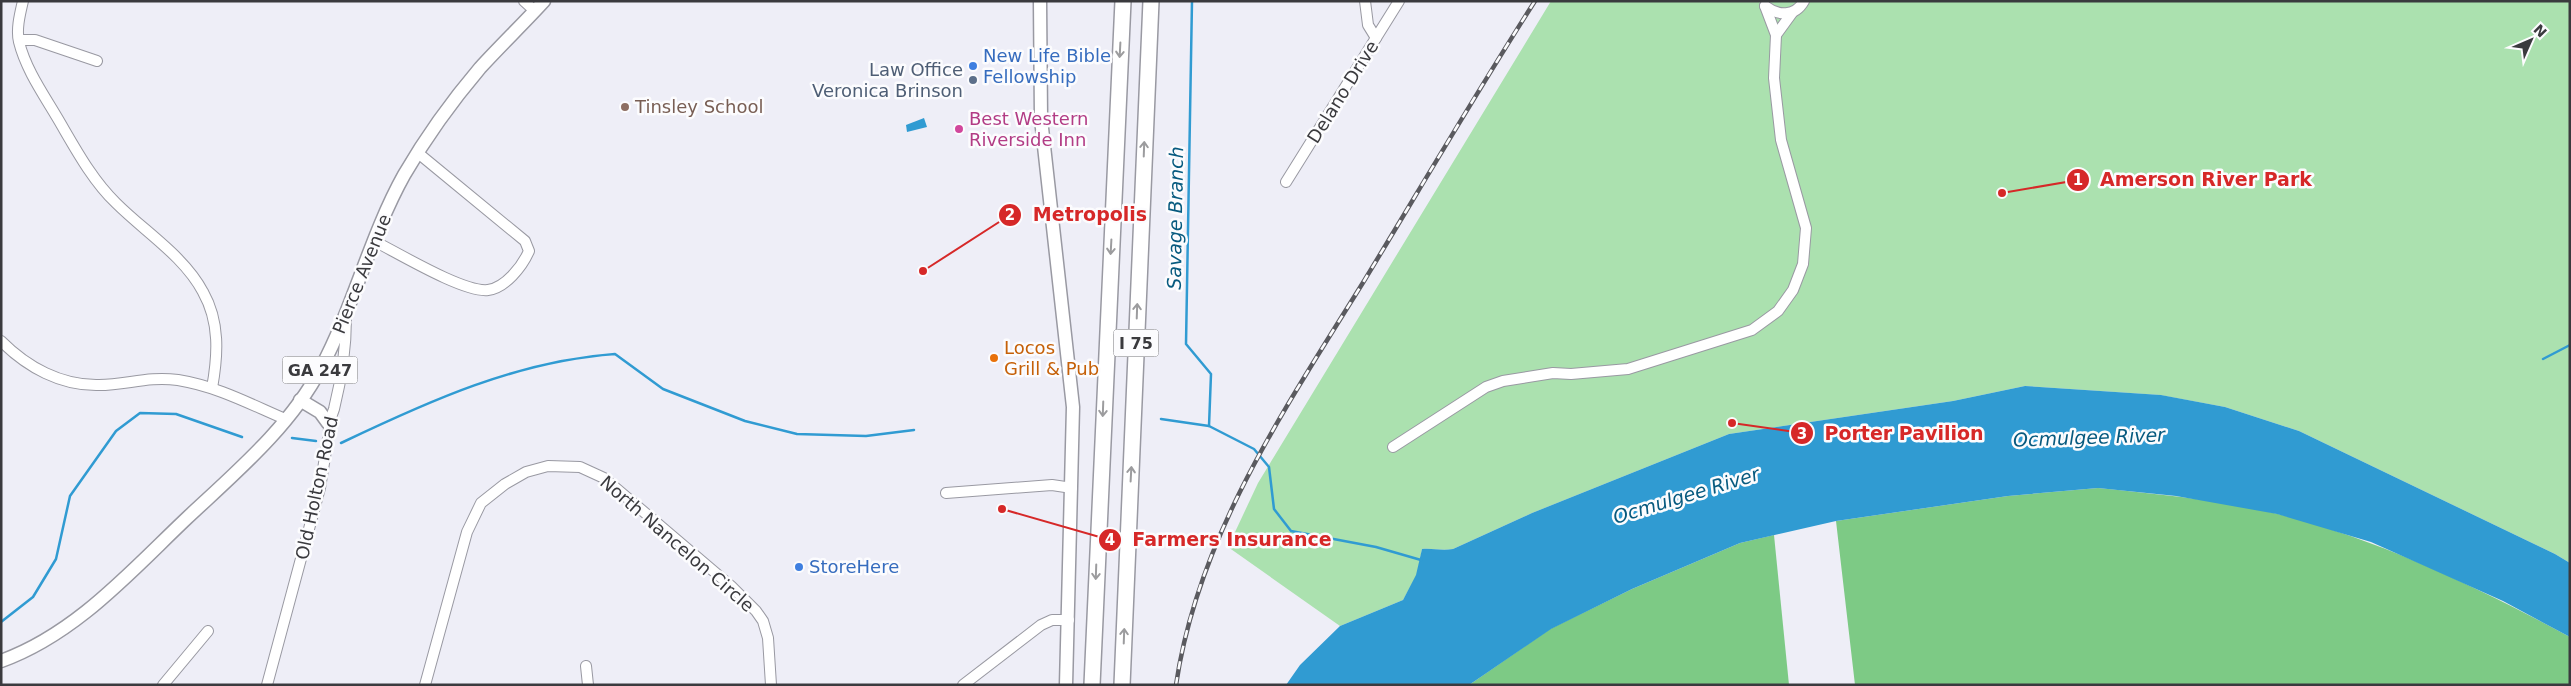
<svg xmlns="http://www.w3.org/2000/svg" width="2571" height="686" font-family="'DejaVu Sans',sans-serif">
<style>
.green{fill:#abe1af}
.forest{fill:#7dca85}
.water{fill:#309bd2}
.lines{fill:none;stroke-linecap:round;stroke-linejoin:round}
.stream{stroke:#309bd2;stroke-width:2.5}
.minor-casing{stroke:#9999a2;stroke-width:12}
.major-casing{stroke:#9999a2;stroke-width:15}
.highway-casing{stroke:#9999a2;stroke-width:18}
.minor{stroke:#fff;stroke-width:10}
.major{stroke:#fff;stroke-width:12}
.highway{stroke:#fff;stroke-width:15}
.rail-casing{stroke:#5a5a5f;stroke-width:4.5}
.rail{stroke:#fcfcfe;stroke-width:2.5;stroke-dasharray:8;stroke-linecap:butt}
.oneway{stroke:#9c9c9e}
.shop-dot{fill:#3f7fe0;stroke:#fcfcfe;stroke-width:2}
.service-dot{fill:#5c6f8a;stroke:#fcfcfe;stroke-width:2}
.education-dot{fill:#8d6e63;stroke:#fcfcfe;stroke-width:2}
.hotel-dot{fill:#d1479c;stroke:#fcfcfe;stroke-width:2}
.food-dot{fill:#e8710a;stroke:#fcfcfe;stroke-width:2}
.labels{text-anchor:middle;stroke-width:5;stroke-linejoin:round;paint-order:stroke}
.shield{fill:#fcfcfe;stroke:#747478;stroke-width:1}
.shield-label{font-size:16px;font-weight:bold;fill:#3a3a3e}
.shop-label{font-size:18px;fill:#366cbe;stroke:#fcfcfe;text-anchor:start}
.service-label{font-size:18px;fill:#4e5e75;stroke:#fcfcfe;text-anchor:end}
.street-label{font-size:18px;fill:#3a3a3e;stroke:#fcfcfe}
.education-label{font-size:18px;fill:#785e54;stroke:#fcfcfe;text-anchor:start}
.hotel-label{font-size:18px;fill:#b23c85;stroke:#fcfcfe;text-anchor:start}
.food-label{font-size:18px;fill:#c56008;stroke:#fcfcfe;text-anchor:start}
.water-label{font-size:19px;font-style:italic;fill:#075a7f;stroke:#fcfcfe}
.leader{fill:none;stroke:#d62828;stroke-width:2}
.callout-dot{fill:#d62828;stroke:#fcfcfe;stroke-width:2}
.mark-label{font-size:15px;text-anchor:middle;font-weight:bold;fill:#fff}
.callout-label{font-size:19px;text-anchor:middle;font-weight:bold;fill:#d62828;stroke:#fcfcfe;stroke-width:5;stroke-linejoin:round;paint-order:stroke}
</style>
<rect width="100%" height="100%" fill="#eeeef7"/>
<path class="green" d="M1551,1H2570V563L2555,554L2299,431L2225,407L2160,395L2025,386L1953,401L1729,434L1532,513L1453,549C1441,551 1433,548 1422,549L1417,575L1403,600L1340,626L1228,547L1258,483Z"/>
<g class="forest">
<path d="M2098,488C2158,494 2219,500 2278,514C2380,540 2477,587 2570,637V685H1855L1836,521L2008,496Z"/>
<path d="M1774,535L1789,685H1469L1550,629L1632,589L1740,543Z"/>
</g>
<g class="water">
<path d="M924,118L927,127L907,132L906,125Z"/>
<path d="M2025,386L2161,395L2225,407L2299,431L2555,554L2570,563V637L2503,601L2371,542L2277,514L2176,496L2098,488L2008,496L1836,521L1740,543L1632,589L1551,629L1469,685H1286L1300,665L1340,626L1403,600L1416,575L1422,549C1433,548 1441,551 1453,549L1532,513L1729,434L1953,401Z"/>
</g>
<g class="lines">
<g class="stream">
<path d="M1192,1L1186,344L1211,374L1209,426"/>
<path d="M2543,359L2570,345"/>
<path d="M1161,419L1209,426L1254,449L1269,467L1274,509L1291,531L1376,547L1421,560"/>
<path d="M292,438L316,441"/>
<path d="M341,443C429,401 517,361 615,354L663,389L745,421L797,434L866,436L914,430"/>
<path d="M1,622L33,597L56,559L70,496L116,431L140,413L176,414L242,437"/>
</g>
<defs>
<g id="minor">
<path d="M23,1C20,14 16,29 19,42C26,70 44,95 58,119C75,148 92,180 116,203C145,232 184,256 203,292C220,322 218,355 212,388"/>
<path d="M524,1L535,11"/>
<path d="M1365,1L1368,25L1376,38"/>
<path d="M1765,6C1778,16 1795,17 1804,1"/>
<path d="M1776,35L1792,13"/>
<path d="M19,40H35L97,61"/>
<path d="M1286,182L1399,1"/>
<path d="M374,241C398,253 464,293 488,290C505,288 522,267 529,251L525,241L418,153"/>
<path d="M1,341C27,367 61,386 99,385C127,385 147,376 178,380C216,386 250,404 285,419"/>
<path d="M1393,447L1486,387L1503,381L1553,373L1571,374L1628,369L1752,330L1778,311L1793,290L1803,264L1806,228L1781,140L1774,78L1776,35L1765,6"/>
<path d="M946,493L1052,485L1072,488"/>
<path d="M586,666L588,685"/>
<path d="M163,685L208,631"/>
<path d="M267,685L320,488L329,432C328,422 331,418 334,409C341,381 346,348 346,318"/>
<path d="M425,685L467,532L481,503L505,484L526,472L548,466L580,467L604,478L731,586L756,611L763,621L768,638L771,685"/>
<path d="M963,685L1041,625L1052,620H1069"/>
</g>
<g id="major">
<path d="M1040,1L1041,119L1073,407L1066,685"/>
<path d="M300,400L320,412L328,423"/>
<path d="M1,661C76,634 131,571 187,518C235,473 290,427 321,368C354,306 370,236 404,175C426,137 452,101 480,68C501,45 523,24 544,1"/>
</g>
<g id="highway">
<path d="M1092,685L1123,1"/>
<path d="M1122,685L1151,1"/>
</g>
</defs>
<use href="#minor" class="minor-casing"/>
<use href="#major" class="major-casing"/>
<use href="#highway" class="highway-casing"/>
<use href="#minor" class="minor"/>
<use href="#major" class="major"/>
<use href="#highway" class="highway"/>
<defs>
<path id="rail" d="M1176,685C1198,535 1286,407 1364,281C1421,187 1476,93 1535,1"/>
</defs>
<use href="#rail" class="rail-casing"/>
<use href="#rail" class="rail"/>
</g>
<defs><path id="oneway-shaft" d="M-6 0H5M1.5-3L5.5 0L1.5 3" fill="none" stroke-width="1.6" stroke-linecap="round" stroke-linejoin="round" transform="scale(1.25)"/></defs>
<g class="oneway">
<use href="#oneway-shaft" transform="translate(1120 50) rotate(93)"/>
<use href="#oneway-shaft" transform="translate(1144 149) rotate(-88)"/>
<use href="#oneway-shaft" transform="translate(1111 247) rotate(93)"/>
<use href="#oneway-shaft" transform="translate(1137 311) rotate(-88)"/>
<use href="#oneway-shaft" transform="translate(1103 409) rotate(92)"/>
<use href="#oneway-shaft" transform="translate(1131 474) rotate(-87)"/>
<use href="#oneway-shaft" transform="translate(1096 572) rotate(92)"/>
<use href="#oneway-shaft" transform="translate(1124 636) rotate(-88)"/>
</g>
<g class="shop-dot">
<circle cx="973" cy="66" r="5"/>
<circle cx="799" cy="567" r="5"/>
</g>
<circle class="service-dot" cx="973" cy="80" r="5"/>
<circle class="education-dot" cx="625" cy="107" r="5"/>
<circle class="hotel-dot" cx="959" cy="129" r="5"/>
<circle class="food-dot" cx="994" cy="358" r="5"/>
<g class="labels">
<g class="shield">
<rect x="1113.5" y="329.5" width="45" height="27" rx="4"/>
<rect x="282.5" y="356.5" width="75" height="27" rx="4"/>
</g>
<g class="shield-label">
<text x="1136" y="349">I 75</text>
<text x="320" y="376">GA 247</text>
</g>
<g class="shop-label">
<text x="983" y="62">New Life Bible<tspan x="983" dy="21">Fellowship</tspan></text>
<text x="809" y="573">StoreHere</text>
</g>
<g class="service-label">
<text x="963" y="76">Law Office<tspan x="963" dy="21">Veronica Brinson</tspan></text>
</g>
<g class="street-label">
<text transform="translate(1343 92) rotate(-58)" y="6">Delano Drive</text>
<text transform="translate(362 274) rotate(-68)" y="6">Pierce Avenue</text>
<text transform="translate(317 488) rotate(-78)" y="6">Old Holton Road</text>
<text transform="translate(677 544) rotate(41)" y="6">North Nancelon Circle</text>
</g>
<g class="education-label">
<text x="635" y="113">Tinsley School</text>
</g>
<g class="hotel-label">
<text x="969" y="125">Best Western<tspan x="969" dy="21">Riverside Inn</tspan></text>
</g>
<g class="food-label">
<text x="1004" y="354">Locos<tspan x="1004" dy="21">Grill &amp; Pub</tspan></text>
</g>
<g class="water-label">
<text transform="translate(1175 218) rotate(-89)" y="7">Savage Branch</text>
<text transform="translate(2089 437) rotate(-2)" y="7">Ocmulgee River</text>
<text transform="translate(1686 495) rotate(-17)" y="7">Ocmulgee River</text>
</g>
</g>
<path class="leader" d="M2002 193L2078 180M923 271L1010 215M1732 423L1802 433M1002 509L1110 540"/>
<g class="callout-dot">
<circle cx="2002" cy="193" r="5"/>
<circle cx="923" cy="271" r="5"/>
<circle cx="1732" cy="423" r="5"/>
<circle cx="1002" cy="509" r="5"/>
<circle cx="2078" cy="180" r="12"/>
<circle cx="1010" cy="215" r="12"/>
<circle cx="1802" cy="433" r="12"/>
<circle cx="1110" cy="540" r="12"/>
</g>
<g class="mark-label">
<text x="2078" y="185">1</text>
<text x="1010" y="220">2</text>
<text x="1802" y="439">3</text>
<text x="1110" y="545">4</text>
</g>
<g class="callout-label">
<text x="2206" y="186">Amerson River Park</text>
<text x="1090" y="221">Metropolis</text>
<text x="1904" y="440">Porter Pavilion</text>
<text x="1232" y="546">Farmers Insurance</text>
</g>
<rect width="2571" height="686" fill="none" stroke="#3a3a3e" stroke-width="5"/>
<g transform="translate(2531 40) rotate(45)" stroke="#fcfcfe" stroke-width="4" paint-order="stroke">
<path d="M0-4L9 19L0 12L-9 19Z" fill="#3a3a3e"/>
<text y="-8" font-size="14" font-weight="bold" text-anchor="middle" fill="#3a3a3e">N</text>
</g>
</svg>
